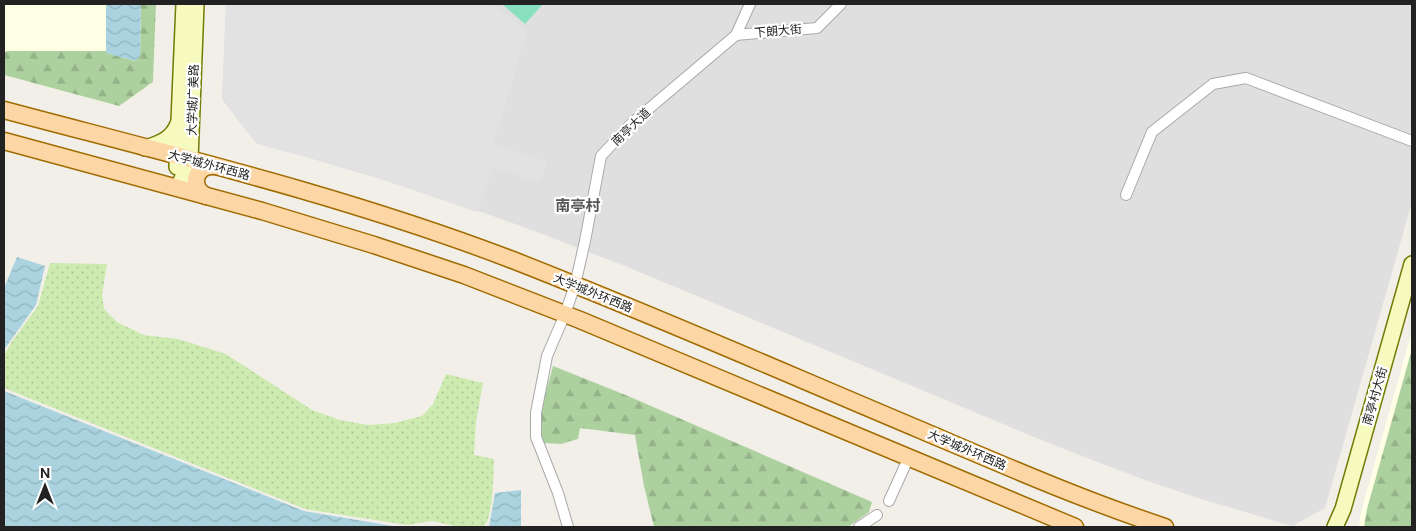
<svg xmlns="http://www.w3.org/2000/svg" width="1416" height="531" font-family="'DM Sans','Noto Sans SC',sans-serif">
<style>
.residential{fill:#e0dfdf}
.education{fill:#ffffe5}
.grass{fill:url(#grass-dots)}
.forest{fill:url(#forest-firs)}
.pitch{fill:#88e0be}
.parking{fill:#e2e2e2}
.water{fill:url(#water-waves)}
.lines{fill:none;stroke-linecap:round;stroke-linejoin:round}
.street-casing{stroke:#a9a9a9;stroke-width:12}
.secondary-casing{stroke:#707d05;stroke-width:18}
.primary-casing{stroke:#a06b00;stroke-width:19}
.street{stroke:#fff;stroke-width:10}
.secondary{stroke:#f7fabf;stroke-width:15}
.primary{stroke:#fcd6a4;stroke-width:16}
.labels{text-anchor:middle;stroke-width:4.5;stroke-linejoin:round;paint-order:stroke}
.street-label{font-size:12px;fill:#222;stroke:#fff}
.quarter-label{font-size:15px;font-weight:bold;fill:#555;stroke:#fff}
</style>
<defs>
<pattern id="grass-dots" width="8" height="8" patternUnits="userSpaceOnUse" patternTransform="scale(1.25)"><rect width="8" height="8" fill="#cdebb0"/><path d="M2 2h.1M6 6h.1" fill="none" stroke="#b0c997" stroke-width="1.8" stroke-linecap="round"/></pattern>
<pattern id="forest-firs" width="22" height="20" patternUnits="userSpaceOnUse" patternTransform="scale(1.25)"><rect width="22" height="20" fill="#add19e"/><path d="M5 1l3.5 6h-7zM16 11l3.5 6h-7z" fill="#95b388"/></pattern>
<pattern id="water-waves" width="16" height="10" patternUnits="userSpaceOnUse" patternTransform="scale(1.25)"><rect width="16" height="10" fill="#aad3df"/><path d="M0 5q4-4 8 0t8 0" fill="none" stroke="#92b5bf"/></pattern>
</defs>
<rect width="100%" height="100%" fill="#f2efe9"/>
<path class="residential" d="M226,4H1412V202L1325,508L1292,526L1201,499L1142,479L1046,442L625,266L542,234L468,207L374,177L255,142L222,99Z"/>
<g class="education">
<path d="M4,4H156L153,82L119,106L4,75Z"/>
<path d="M1412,331V527H1359L1361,512Z"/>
</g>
<path class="grass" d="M50,263L107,264L102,295L104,309L117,322L144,335L178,339L226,354L312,410L340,420L368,425L395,423L422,416L433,404L446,374L483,383L476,422L474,455L494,459C493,474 494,518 483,527H460L432,521L407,525L305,509L4,388V355L13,340L38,306Z"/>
<g class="forest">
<path d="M141,4H156L153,82L119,106L4,75V53L7,51H106L107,53L135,61L140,57Z"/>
<path d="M1412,349V527H1364L1367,509Z"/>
<path d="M553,366L628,396L872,502L869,512L848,527H654L644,486L635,435L580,428L578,439L561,444L544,443C534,423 548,387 553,366Z"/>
</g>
<path class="pitch" d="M502,4H543L525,24Z"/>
<path class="parking" d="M226,4H492L527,31L493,144L547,162L540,183L493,167L477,212L355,170L257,144L222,96Z"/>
<g class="water">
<path d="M106,4H141L140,57L135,61L106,53Z"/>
<path d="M17,257L45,266L36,305L4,350V288Z"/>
<path d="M4,391L304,511L399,527H4Z"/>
<path d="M521,490V527H489L495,493Z"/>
</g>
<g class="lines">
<defs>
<g id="street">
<path d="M736,35L817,28L841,4"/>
<path d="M1126,195L1152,132L1213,84L1246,78L1412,141"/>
<path d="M889,501L908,459"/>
<path d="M568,527L558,493L536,437V413L547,356L565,314L575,285L585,241L601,156L632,123L736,35L750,4"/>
<path d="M859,527L877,515"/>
</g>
<g id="secondary">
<path d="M145,148C160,144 172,139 178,124"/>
<path d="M177,167L184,4"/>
<path d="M178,188L190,160L196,4"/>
<path d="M1335,527L1343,509L1412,264"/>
</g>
<g id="primary">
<path d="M4,110C173,155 345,196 510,259C649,313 785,373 923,431C1003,465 1083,500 1165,527"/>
<path d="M4,141L262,211L374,245L464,275L580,320L1075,527"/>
<path d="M206,196C189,187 195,165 214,166"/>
</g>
</defs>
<use href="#street" class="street-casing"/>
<use href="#secondary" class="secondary-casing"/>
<use href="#primary" class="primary-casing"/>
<use href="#street" class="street"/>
<use href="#secondary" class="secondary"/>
<use href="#primary" class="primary"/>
</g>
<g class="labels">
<g class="street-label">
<text transform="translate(778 31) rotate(-5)" y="4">下朗大街</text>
<text transform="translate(193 100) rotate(-88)" y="4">大学城广美路</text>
<text transform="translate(631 127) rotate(-44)" y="4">南亭大道</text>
<text transform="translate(209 165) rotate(15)" y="4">大学城外环西路</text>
<text transform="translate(593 293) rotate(22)" y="4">大学城外环西路</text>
<text transform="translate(1375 396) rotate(-74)" y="4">南亭村大街</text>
<text transform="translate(967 450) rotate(23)" y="4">大学城外环西路</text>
</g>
<g class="quarter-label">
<text x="578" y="211">南亭村</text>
</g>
</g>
<rect width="1416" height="531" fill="none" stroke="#222222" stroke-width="10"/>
<g transform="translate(45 486)" stroke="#ffffff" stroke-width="4" paint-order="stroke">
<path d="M0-4L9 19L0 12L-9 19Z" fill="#222222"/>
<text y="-8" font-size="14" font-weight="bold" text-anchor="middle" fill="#222222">N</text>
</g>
</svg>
